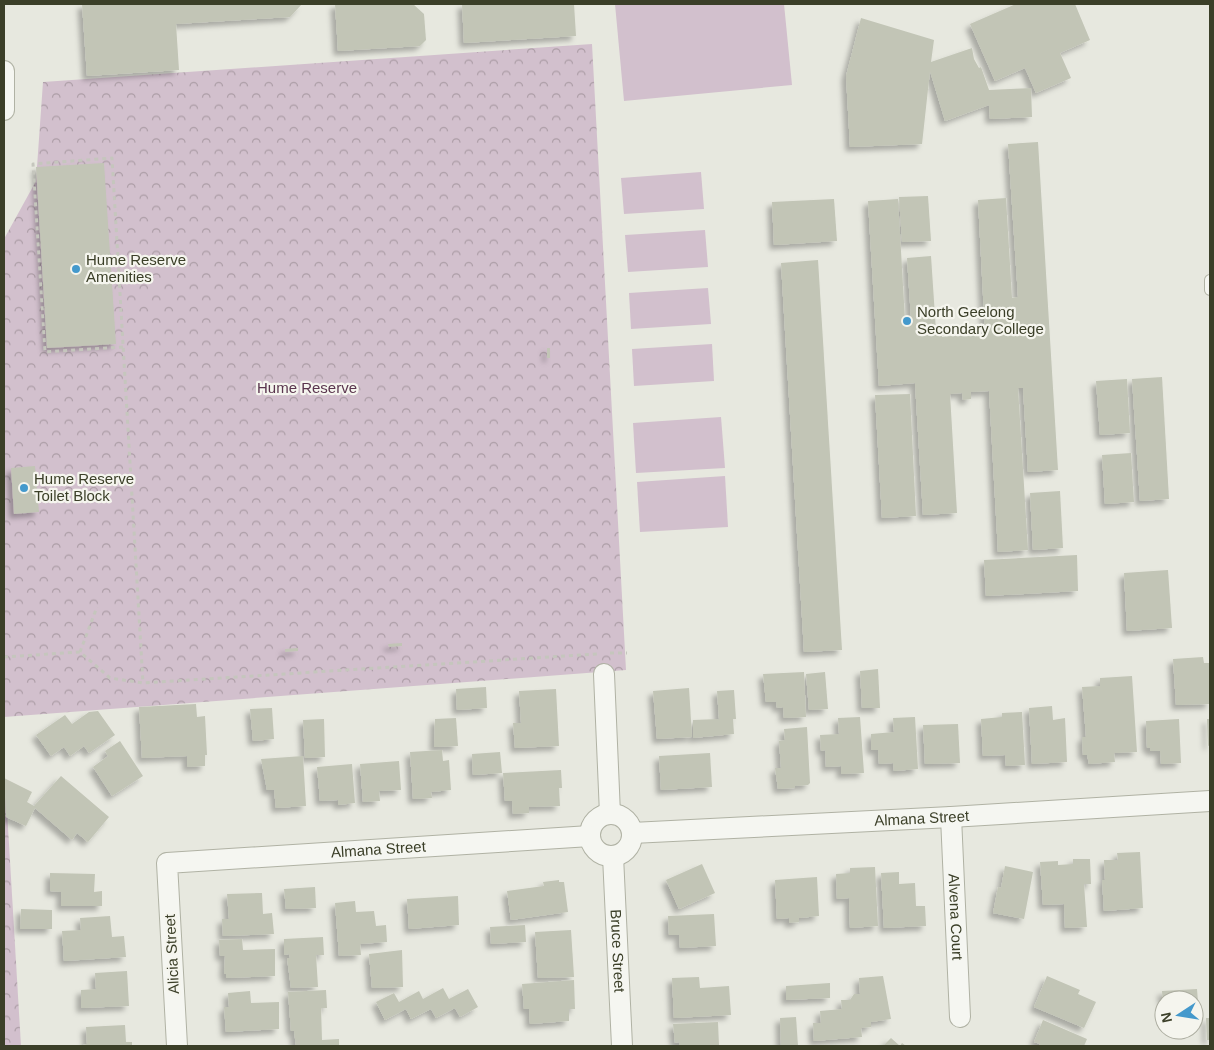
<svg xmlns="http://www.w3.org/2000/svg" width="1214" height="1050" font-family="Arial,sans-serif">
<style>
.grass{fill:#d2c0cd}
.park{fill:url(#park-crowns)}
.building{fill:#c2c5b6;filter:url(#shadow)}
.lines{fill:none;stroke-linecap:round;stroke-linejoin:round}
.service-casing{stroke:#b0b2a4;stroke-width:12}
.minor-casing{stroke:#b0b2a4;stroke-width:22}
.path{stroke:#c5c6bd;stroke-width:3;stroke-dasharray:4 4;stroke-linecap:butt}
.service{stroke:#f5f6f1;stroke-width:10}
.minor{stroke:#f5f6f1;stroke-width:20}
.poi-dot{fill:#49c;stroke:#f5f5ee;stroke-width:2}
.labels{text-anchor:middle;stroke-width:4.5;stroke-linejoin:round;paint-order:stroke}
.poi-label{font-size:15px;fill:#3b3f28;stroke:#f5f5ee;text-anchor:start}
.park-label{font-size:15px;fill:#5a354e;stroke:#f5f5ee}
.street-label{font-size:15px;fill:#3b3f28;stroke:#f5f5ee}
</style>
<defs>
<pattern id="park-crowns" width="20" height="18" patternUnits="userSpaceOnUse" patternTransform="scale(1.25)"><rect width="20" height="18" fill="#d2c0cd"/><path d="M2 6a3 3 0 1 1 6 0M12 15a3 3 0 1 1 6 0" fill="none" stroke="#ac9da6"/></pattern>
<filter id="shadow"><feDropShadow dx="-4.5" dy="4.5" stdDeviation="2.5" flood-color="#0004"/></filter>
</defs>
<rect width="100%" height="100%" fill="#e7e8df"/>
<g class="grass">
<path d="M615,4H784L792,85L624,101Z"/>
<path d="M701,172L704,209L624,214L621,178Z"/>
<path d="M705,230L708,267L628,272L625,235Z"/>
<path d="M708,288L711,324L631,329L629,293Z"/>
<path d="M712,344L714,381L634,386L632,349Z"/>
<path d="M721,417L725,468L636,473L633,423Z"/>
<path d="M725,476L728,527L640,532L637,482Z"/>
</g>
<g class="park">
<path d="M592,44L626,670L4,717V239L36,181L43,82Z"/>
<path d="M4,760L21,1046H4Z"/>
</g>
<g class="building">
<path d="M82,4H302L290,17L176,24L179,70L87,76Z"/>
<path d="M335,4H413L424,14L426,40L420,46L338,51Z"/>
<path d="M462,4H574L576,36L464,43Z"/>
<path d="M1016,4H1075L1090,40L1060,53L1071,78L1036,93L1025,68L995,81L970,24Z"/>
<path d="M861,18L934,40L931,62L972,48L974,59L979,68L981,67L989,90L1031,88L1032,117L990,119L989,105L945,121L930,71L922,144L850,147L846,76Z"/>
<path d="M1038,142L1058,470L1028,472L1023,388H1018L1028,550L998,552L989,391L971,392V399L963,400L962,393L950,394L957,513L923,515L915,383L879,386L868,201L898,199L905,320L911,319L907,258L931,256L936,331H941L942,337L951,336V334H985L978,200L1006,198L1012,298L1018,297L1008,144Z"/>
<path d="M104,163L116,344L47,348L36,167Z"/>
<path d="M928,196L931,241L902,242L899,197Z"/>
<path d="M834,199L837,241L774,245L772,202Z"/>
<path d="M818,260L842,650L804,652L781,263Z"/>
<rect x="547" y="348" width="3" height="10"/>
<path d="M1162,377L1169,499L1140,501L1132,379Z"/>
<path d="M1127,379L1130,433L1100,435L1096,381Z"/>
<path d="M910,394L916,516L882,518L875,395Z"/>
<path d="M1131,453L1134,502L1105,504L1102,455Z"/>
<path d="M35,466L39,512L14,514L11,468Z"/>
<path d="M1060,491L1063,548L1033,550L1030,493Z"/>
<path d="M1077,555L1078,591L986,596L984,560Z"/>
<path d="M1168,570L1172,628L1127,631L1124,573Z"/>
<path d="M402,643V646L389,647L388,644Z"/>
<path d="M298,648V651L285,652V649Z"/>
<path d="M1203,657L1204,663H1210V704L1176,705L1173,659Z"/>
<path d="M878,669L880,708H862L860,671Z"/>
<path d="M804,672L806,717L784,718L783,707L777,708L776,702H766L763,674Z"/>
<path d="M825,672L828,709L809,710L806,674Z"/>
<path d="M1132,676L1137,752L1114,753L1115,762L1089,764L1087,755H1083L1082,737H1086L1082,687L1100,686V678Z"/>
<path d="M486,687L487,708L457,710L456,689Z"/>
<path d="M689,688L692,737L657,739L653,691Z"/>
<path d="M556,689L559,746L515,748L513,723H521L519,691Z"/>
<path d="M734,690L736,719H733L734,734L693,738V720L719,719L717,691Z"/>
<path d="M196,704L197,717L205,716L207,755H205V766L187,767V756L142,758L139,707Z"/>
<path d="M1052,706L1053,720L1065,718L1067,762L1032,764L1029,708Z"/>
<path d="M272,708L274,739L253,741L250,709Z"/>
<path d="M98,711L115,735L89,753L84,746L70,756L64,747L51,756L36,735L65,715L72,724L89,712Z"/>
<path d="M1022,712L1025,765L1006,766L1005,755L983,756L981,719L1002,717V713Z"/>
<path d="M860,717L864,773L841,774V766L826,767L825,750L821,751L820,735L839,734L838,718Z"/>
<path d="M915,717L918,769L894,771L893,763L879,764L878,750H871V734L894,732L893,718Z"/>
<path d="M456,718L458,746L434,747L435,719Z"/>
<path d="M324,719L325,757L305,758L303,720Z"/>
<path d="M1179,719L1181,763L1161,764L1160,751H1150V748H1147L1146,721Z"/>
<path d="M1207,719H1210V745L1208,746Z"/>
<path d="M958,724L960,763L925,764L923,725Z"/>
<path d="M807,727L810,783L808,785L795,786V788L778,789L775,768H781L779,741L785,740L784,729Z"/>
<path d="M120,741L143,776L112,796L93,767L108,756L105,751Z"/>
<path d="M442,750L443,761L449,760L451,790L431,792L432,798L413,799L410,752Z"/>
<path d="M500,752L502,773L473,775L472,754Z"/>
<path d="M710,753L712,787L661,790L659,756Z"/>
<path d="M303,756L306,806L276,808L274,790H267L261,759Z"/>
<path d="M399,761L401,790L379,791L380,801L363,802L360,764Z"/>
<path d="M352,764L355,803L338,805V800L320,801L317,767Z"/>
<path d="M561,770L562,788H559L560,806L529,807V813L513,814L512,801H505L503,773Z"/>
<path d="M61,776L109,817L88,842L77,833L72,840L35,808L26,826L6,817L4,778L32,792L27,802L34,806Z"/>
<path d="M1140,852L1143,908L1104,911L1102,880H1105L1104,860H1118L1117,853Z"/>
<path d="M1073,859H1090L1091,884H1084L1087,927L1065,928L1064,904L1043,905L1040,862L1058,861V865L1073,864Z"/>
<path d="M702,864L715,893L679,909L666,880Z"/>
<path d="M1005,866L1033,872L1024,919L993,913L998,887L1001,888Z"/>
<path d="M875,867L878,926L850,928L849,898L837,899L836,874L850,873V868Z"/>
<path d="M899,872V884L915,883L916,906H925L926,926L884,928L881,873Z"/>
<path d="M50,873L95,874L94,892L102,891V906H61V892L50,891Z"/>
<path d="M817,877L819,916L799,918V922L789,923V918L777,919L775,880Z"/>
<path d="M559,880V882H564L568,912L511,920L507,891L544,886L543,882Z"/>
<path d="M315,887L316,908L286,909L284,889Z"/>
<path d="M262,893L263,914L272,913L274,934L223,936L222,919H229L227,894Z"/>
<path d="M458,896L459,925L409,929L407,899Z"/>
<path d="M355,901L356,912L374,911L376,926L386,925L387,942L360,944L361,955L339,956L335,903Z"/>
<path d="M21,909L52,910V929H20Z"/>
<path d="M714,914L716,946L680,948L679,935H669L668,916Z"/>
<path d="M110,916L112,937L124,936L126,957L64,961L62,931L81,930L80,918Z"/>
<path d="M525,925L526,942L491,944L490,927Z"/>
<path d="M571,930L574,977L538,978L535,932Z"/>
<path d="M323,937L324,955H316L318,987L291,988L287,958H290L289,954L284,955V939Z"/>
<path d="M242,939L243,950L275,949V976L226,978V974H224L225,956H220L219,940Z"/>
<path d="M402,950L403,987L372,988L369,954Z"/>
<path d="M127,971L129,1006L81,1008V990L96,989L95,973Z"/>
<path d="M883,976L891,1019L871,1022V1027L861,1028L862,1037L814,1041L813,1023H821L820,1011L842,1009L841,1000H850L854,994H860L859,978Z"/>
<path d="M1047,976L1080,990L1078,994L1096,1002L1084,1028L1034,1007Z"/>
<path d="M699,977L700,988L729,986L731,1015L674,1018L672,978Z"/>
<path d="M574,980L575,1009H569V1021L530,1024L529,1009H524L522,984Z"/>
<path d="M830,983V998L786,1000V986Z"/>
<path d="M443,988L449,999L468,989L478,1007L460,1017L455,1008L436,1018L431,1009L411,1019L406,1009L385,1020L376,1002L394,993L399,1002L419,991L423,999Z"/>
<path d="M1197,989L1198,1002L1164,1000L1163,1005L1162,991Z"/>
<path d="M326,990L327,1008H321L322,1040L339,1039V1046H296L294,1031H291L288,992Z"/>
<path d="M250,991L251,1003L279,1002V1029L226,1032L224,1007H229L228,993Z"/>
<path d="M796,1017L798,1046H781L780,1018Z"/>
<path d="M1206,1018H1210V1040H1207Z"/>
<path d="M1043,1020L1087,1039L1084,1046H1039L1040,1044L1034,1042Z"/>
<path d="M718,1022L719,1046H679V1042L675,1043L673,1024Z"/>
<path d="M125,1025L126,1042H132V1046H80L87,1044L86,1027Z"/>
<path d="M891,1038L900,1046L902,1043L906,1046H883Z"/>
</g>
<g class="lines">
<defs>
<path id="service" d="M1210,280V290"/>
<g id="minor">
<path d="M4,71V110"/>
<path d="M604,674L610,814"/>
<circle cx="611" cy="835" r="21"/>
<path id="s1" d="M951,817L960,1017"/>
<path id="s2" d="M632,833L951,817L1210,801"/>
<path id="s3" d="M613,856L622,1046"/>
<path id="s4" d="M177,1046L167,863L590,836"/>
</g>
</defs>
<use href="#service" class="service-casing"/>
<use href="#minor" class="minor-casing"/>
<g class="path">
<path d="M123,347L45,352L33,164L112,158L143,683"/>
<path d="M80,652L97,607"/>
<path d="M610,653H627"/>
<path d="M4,657L80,652L110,678L143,683L597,654"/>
</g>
<use href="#service" class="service"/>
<use href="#minor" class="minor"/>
</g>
<g class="poi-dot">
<circle cx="76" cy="269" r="5"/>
<circle cx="907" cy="321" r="5"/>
<circle cx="24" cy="488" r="5"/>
</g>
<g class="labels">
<g class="poi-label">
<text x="86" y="265">Hume Reserve<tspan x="86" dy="17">Amenities</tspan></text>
<text x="917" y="317">North Geelong<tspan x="917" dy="17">Secondary College</tspan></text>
<text x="34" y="484">Hume Reserve<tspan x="34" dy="17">Toilet Block</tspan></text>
</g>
<g class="park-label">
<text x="307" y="393">Hume Reserve</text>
</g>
<g class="street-label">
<text dy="5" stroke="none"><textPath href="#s2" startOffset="290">Almana Street</textPath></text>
<text dy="5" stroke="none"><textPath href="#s4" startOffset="395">Almana Street</textPath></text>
<text dy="5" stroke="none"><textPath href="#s1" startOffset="100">Alvena Court</textPath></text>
<text dy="5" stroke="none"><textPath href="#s3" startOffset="95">Bruce Street</textPath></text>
<text transform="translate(172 954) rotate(-93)" y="5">Alicia Street</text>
</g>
</g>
<rect width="1214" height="1050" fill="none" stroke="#3b3f28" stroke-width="10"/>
<g transform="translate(1179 1015) rotate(258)"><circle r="24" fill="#f5f5ee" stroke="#abac9f"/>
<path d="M0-4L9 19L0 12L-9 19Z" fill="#4499cc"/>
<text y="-8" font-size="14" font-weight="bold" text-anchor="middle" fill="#3b3f28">N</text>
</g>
</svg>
